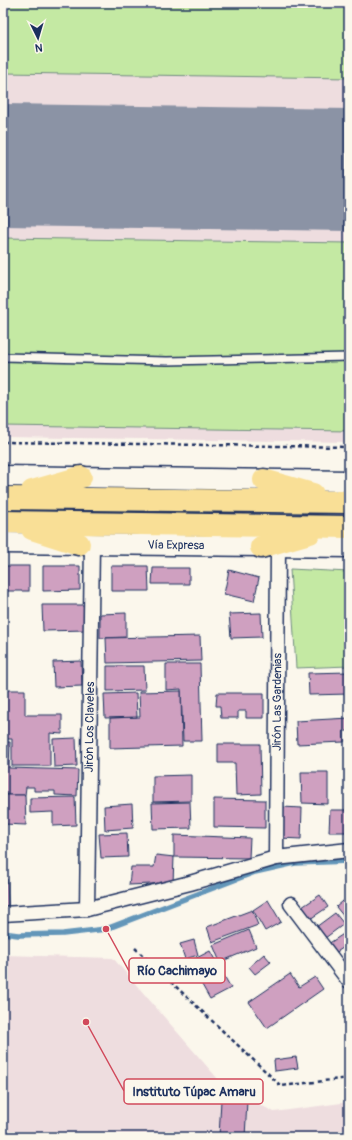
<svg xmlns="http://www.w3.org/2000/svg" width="352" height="1140" font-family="Pangolin,sans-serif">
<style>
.built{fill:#eedddf}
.green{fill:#c4e9a3;stroke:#708c80}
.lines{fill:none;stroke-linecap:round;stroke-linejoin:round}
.stream{stroke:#6496b9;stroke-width:5.5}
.runway{stroke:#8b93a5;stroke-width:122}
.building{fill:#cfa0c0;stroke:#1b2f5e}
.lane-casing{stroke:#1b2f5e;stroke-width:10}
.street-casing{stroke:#1b2f5e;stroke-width:17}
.secondary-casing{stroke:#1b2f5e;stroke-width:23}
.primary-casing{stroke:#1b2f5e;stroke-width:25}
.path{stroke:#1b2f5e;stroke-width:2.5;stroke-dasharray:4 3;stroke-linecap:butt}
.lane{stroke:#fbf7ec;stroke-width:7}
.street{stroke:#fbf7ec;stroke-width:14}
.secondary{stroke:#fbf7ec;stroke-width:20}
.primary{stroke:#f9df96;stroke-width:22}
.labels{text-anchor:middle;stroke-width:3.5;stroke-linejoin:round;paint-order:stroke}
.street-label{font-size:12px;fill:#1b2f5e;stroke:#fbf7ec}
.leader{fill:none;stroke:#d1495b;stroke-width:1.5}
.callout-dot{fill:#d1495b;stroke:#fbf7ec;stroke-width:1.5}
.callout{fill:#fbf7ec;stroke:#d1495b;stroke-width:1.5}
.callout-label{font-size:13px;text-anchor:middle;font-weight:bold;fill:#1b2f5e}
</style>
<rect width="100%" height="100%" fill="#fbf7ec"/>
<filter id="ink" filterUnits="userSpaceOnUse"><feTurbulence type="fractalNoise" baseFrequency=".025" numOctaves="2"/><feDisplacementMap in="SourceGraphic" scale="8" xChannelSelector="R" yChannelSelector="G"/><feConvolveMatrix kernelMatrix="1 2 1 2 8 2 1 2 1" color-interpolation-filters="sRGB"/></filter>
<g filter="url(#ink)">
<g class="built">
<path d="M3,3H349V442L3,437Z"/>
<path d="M3,955L113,958L224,1086L274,1112L349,1102V1137H3Z"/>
</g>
<g class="green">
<path d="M3,3H349V78L3,73Z"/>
<path d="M3,238L349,243V431L3,426Z"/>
<path d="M290,569L349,572V666L296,668Z"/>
</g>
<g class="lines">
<path class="stream" d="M3,933L18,935L63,934L106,929L255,872L295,863L349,861"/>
<path class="runway" d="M3,165L349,170"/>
</g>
<g class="building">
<rect x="3" y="566" width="26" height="25"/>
<path d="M43,566H80V590L43,591Z"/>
<path d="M111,566H148L149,591H111Z"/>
<path d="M153,568H189V584H152Z"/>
<path d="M229,570L259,578L254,601L224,594Z"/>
<path d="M42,605H86V630L43,631Z"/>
<path d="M126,613V637L100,638V614Z"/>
<path d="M261,613L262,637L231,638L229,614Z"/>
<path d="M200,636L201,661L107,663L106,638Z"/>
<path d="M81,661L82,686L54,687L53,662Z"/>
<path d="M166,664H200L202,741H183L181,689L166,690Z"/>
<path d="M107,666H144L145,690L107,691Z"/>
<path d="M349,672V694L309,695L308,673Z"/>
<path d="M3,690H25V715H62V734L50,733V766H12V739H3Z"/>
<path d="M181,691L182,746L110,748V718L140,717L139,692Z"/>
<path d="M136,693L137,717L105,718L104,694Z"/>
<path d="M217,693H264V718H246V711H238V718H221L220,706H216Z"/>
<path d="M349,718V731H344V742L297,744L296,721Z"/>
<path d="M76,738L77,766L54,767L53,739Z"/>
<path d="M3,742H10L9,768L78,770L77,796L55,795V791H34V787H26L25,795H3Z"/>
<path d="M218,744H260L261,794L236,795L235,763H218Z"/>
<path d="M301,772H328V804L302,803Z"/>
<path d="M191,775V801L153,802V776Z"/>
<path d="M3,795H25L26,825L3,824Z"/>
<path d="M75,797L76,825L53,826V812L30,813V798Z"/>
<path d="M214,799L265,800V828L214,827Z"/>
<path d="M190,802L191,828L153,829L152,803Z"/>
<path d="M132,804L133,828L105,830L104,806Z"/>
<path d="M282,807L302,808L301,839L280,838Z"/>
<path d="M330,810H349V832H329Z"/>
<path d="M127,833L128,857L101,858L99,834Z"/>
<path d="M174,835L250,838L249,858L174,857Z"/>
<path d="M156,855L174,857L173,883L129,885L131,867H154Z"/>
<path d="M3,879H7L8,906H3Z"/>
<path d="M320,895L328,907L307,921L299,909Z"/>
<path d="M349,896V923L336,907Z"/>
<path d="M268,900L281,922L265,931L253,910Z"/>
<path d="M252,910L258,925L212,942L207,927Z"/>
<path d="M335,913L344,924L321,941L312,930Z"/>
<path d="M249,930L256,947L220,962L213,945Z"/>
<path d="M348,931L349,944L332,955L325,946Z"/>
<path d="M194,940L198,955L185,959L180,944Z"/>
<path d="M210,951L231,988L210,999L189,962Z"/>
<path d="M264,954L271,962L255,974L249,967Z"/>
<path d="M290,974L299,987L315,977L323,989L267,1028L249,1002Z"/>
<path d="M296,1057L298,1068L275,1071L274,1060Z"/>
<path d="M221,1100L247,1101L245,1137H219Z"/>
</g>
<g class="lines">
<defs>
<path id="lane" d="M3,357L167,361L349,357"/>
<g id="street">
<path id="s1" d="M276,858L278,547"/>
<path d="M291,904L349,981"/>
<path id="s2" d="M87,909L92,544"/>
<path d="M3,914L87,909L190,883L276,858L349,850"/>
</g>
<g id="secondary">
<path d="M3,476L349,481"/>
<path id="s3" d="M3,543L349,547"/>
</g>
<g id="primary">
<path d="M264,480L313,494"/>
<path d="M32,491L81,477"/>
<path d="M3,498L349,502"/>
<path d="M3,522L349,527"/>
<path d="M32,529L79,544"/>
<path d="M261,547L310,533"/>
</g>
</defs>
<use href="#lane" class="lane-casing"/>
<use href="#street" class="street-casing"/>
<use href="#secondary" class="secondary-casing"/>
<use href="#primary" class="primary-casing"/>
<g class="path">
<path d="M3,442L349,447"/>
<path d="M135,948L281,1086L349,1078"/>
</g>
<use href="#lane" class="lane"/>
<use href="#street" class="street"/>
<use href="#secondary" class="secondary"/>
<use href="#primary" class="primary"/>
</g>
</g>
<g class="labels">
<g class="street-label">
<text dy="4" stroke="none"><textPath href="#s3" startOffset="173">Vía Expresa</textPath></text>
<text dy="4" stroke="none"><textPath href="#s1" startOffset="156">Jirón Las Gardenias</textPath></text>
<text dy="4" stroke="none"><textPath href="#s2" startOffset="182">Jirón Los Claveles</textPath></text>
</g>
</g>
<path class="leader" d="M106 929L129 971M86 1022L124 1091"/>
<g class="callout-dot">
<circle cx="106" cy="929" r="4"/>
<circle cx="86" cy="1022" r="4"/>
</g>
<g class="callout">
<rect x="129" y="958" width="96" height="25" rx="4"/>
<rect x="124" y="1079" width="139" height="25" rx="4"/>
</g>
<g class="callout-label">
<text x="177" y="975">Río Cachimayo</text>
<text x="194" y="1096">Instituto Túpac Amaru</text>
</g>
<rect width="352" height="1140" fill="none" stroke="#fbf7ec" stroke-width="16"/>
<rect x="8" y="8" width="336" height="1124" fill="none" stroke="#1b2f5e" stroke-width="1.5" filter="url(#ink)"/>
<g transform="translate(38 38) rotate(175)" stroke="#fbf7ec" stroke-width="3" paint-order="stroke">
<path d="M0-3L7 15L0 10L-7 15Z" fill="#1b2f5e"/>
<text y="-6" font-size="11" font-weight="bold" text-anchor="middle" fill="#1b2f5e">N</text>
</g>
</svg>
